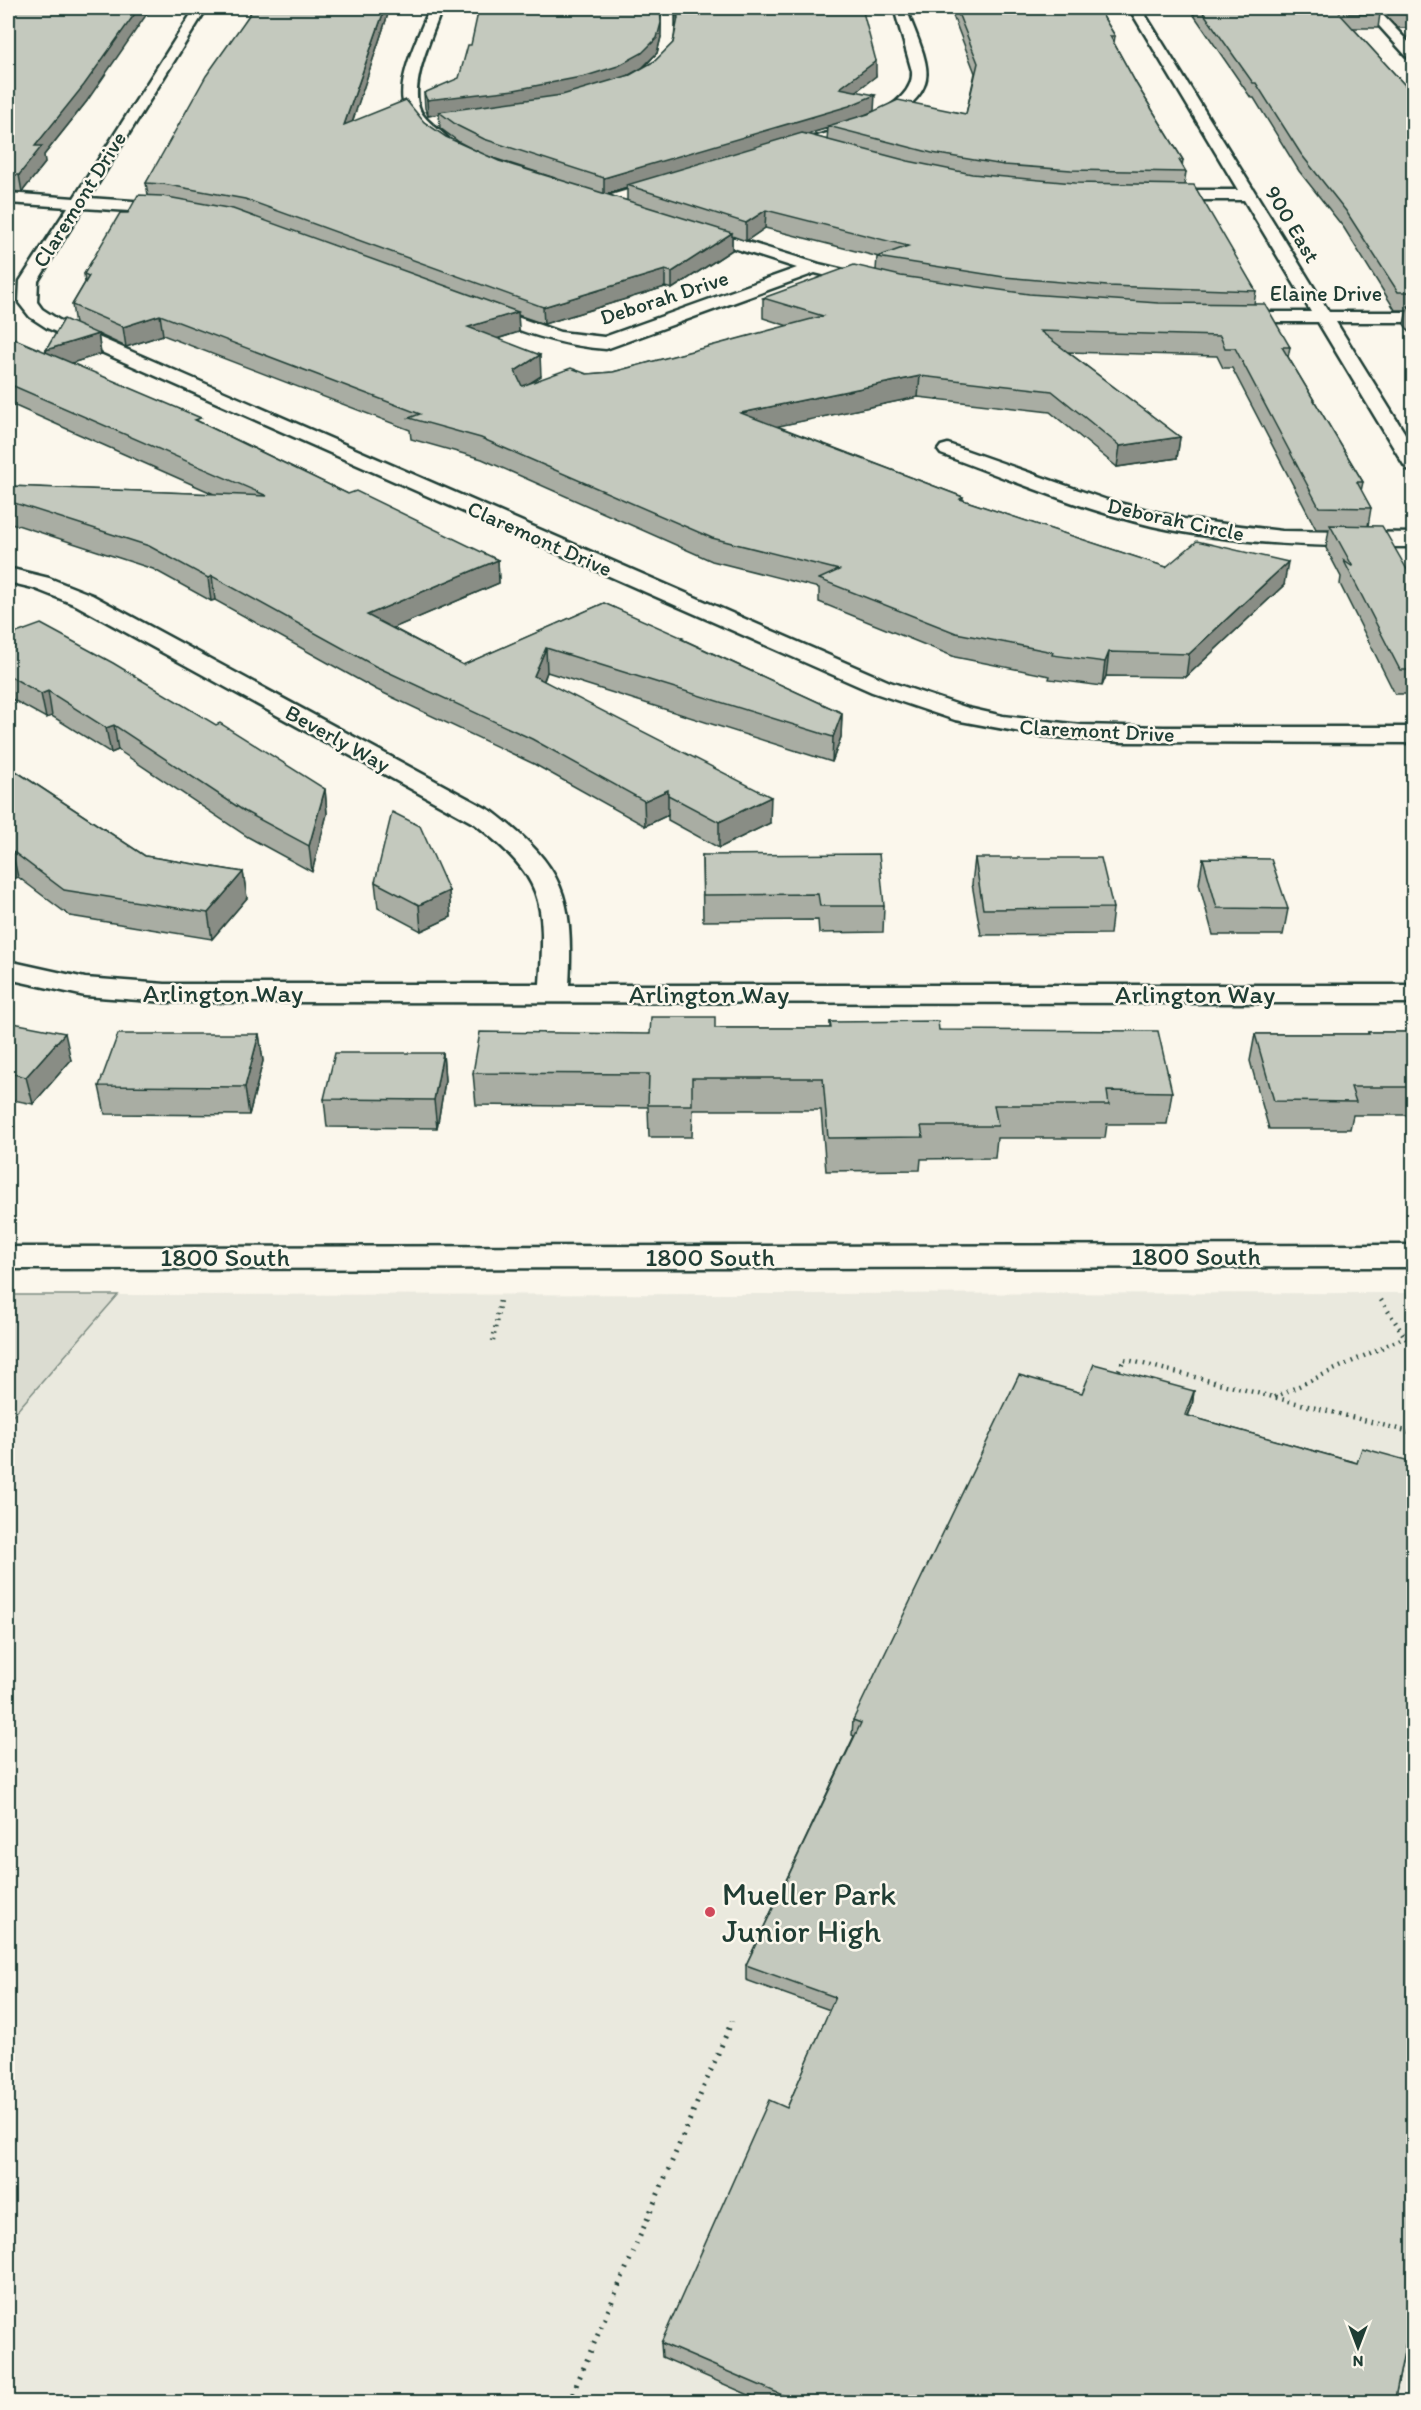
<svg xmlns="http://www.w3.org/2000/svg" width="1421" height="2410" font-family="Itim,sans-serif">
<style>
.built{fill:#eae9de}
.green{fill:#dbdcd1;stroke:#7d8c82;stroke-width:1.5}
.lines{fill:none;stroke-linecap:round;stroke-linejoin:round}
.minor-casing{stroke:#1f3d34;stroke-width:5}
.major-casing{stroke:#1f3d34;stroke-width:5}
.path-far1{stroke:#1f3d34;stroke-width:4.5;stroke-dasharray:1.5 5;stroke-linecap:butt}
.path{stroke:#1f3d34;stroke-width:5;stroke-dasharray:2 7;stroke-linecap:butt}
.minor{fill:#fbf7ec;fill-rule:evenodd}
.major{fill:#fbf7ec;fill-rule:evenodd}
.wall{fill:#a9ada3;stroke:#1f3d34;stroke-width:1.5;fill-rule:evenodd}
.shaded-wall{fill:#898d85;stroke:#1f3d34;stroke-width:1.5}
.building{fill:#c4c9be;stroke:#1f3d34;stroke-width:1.5}
.poi-dot{fill:#d1495b;stroke:#fbf7ec;stroke-width:2}
.labels{text-anchor:middle;stroke-width:5;stroke-linejoin:round;paint-order:stroke}
.far-street-label{font-size:22px;fill:#1f3d34;stroke:#fbf7ec}
.street-label{font-size:26px;fill:#1f3d34;stroke:#fbf7ec}
.near-poi-label{font-size:32px;fill:#1f3d34;stroke:#fbf7ec;text-anchor:start}
</style>
<rect width="100%" height="100%" fill="#fbf7ec"/>
<filter id="ink" filterUnits="userSpaceOnUse"><feTurbulence type="fractalNoise" baseFrequency=".0167" numOctaves="2"/><feDisplacementMap in="SourceGraphic" scale="12" xChannelSelector="R" yChannelSelector="G"/><feConvolveMatrix kernelMatrix="1 2 1 2 8 2 1 2 1" color-interpolation-filters="sRGB"/></filter>
<g filter="url(#ink)">
<path class="built" d="M1413,1293V2402H8V1421L118,1295Z"/>
<path class="green" d="M8,1295H118L8,1421Z"/>
<g class="lines">
<defs>
<g id="minor">
<path d="M195,8H207L89,198L176,204L184,209L176,214L83,208L38,281L37,302L42,309L59,320L890,682L968,708L1003,716L1081,725L1164,727H1414V743L1122,742L1042,736L955,720L872,692L47,328L30,317L19,303L20,281L68,207L8,203V193L74,198Z"/>
<path d="M430,8H442C433,35 405,90 423,115C431,126 443,131 450,141L443,145C434,143 427,136 420,130C413,122 405,113 403,102C398,76 420,32 430,8Z"/>
<path d="M662,8H674C675,35 675,60 650,77C644,81 640,84 632,82L630,79L632,76C663,57 662,42 662,8Z"/>
<path d="M894,8H906C912,26 930,61 926,79C918,124 821,143 783,154H773L770,151L773,148C807,138 916,117 912,71Z"/>
<path d="M1129,8H1141L1329,312H1414V322H1336L1414,448V471L1407,469L1404,465L1318,322H1228L1222,321L1219,317L1222,313L1228,312H1311L1244,200H1155L1147,195L1155,190H1238Z"/>
<path d="M1363,8H1376L1414,48V60L1409,59Z"/>
<path d="M671,177L679,182L677,185L604,207L596,202L598,199Z"/>
<path d="M689,224L819,264L882,279L885,283L882,287L876,288L815,273L606,349C558,346 515,329 471,312L468,308L471,304L477,303L560,332L604,337L797,268L683,232L681,229Z"/>
<path d="M948,444L1107,500L1184,519L1282,531L1414,533V547C1326,547 1238,545 1152,526C1079,509 1010,479 941,454L938,450L941,446Z"/>
<path d="M8,568L49,578L92,595L493,812C564,867 574,896 569,985H1414V1003L165,1002L85,996L8,979V961L85,978L165,984H540C546,899 543,878 475,824L76,605L33,588L8,582Z"/>
</g>
<path id="major" d="M1414,1245V1267L8,1269V1247Z"/>
</defs>
<use href="#minor" class="minor-casing"/>
<use href="#major" class="major-casing"/>
<g class="path-far1">
<path d="M1381,1300L1414,1351"/>
<path d="M493,1341L500,1300"/>
<path d="M1119,1370L1124,1359L1414,1433"/>
<path d="M1275,1397L1405,1337"/>
</g>
<path class="path" d="M569,2402L732,2021"/>
<use href="#minor" class="minor"/>
<use href="#major" class="major"/>
</g>
<g class="wall">
<path d="M8,8L87,101L44,155L45,163L22,192L9,191L11,205L8,210Z"/>
<path d="M252,8H390L352,122H424L446,137L480,153L459,142L440,128L439,114L428,116L425,108L424,93L661,37L657,53L642,68L627,76L630,75L655,61L673,43L678,22L676,8H862L876,76L856,91L874,111L966,114L975,73L950,8H1098L1115,36L1114,43L1137,85L1183,160L1182,166L1186,172L1184,185L1256,291L1254,304L1290,347L1288,357L1363,482L1361,491L1371,508L1368,526L1413,580V694H1395L1340,584L1341,577L1326,548L1329,529H1316L1232,368H1223L1217,356L1068,352L1180,437L1177,458L1117,467L1050,412L918,397L777,426L963,497V500L1166,567L1284,585L1186,677L1106,676L1102,686L1049,679L1050,676L955,657L819,602V588L712,561L482,459L411,439L410,430L163,335L126,347L98,334L101,354L71,363L202,423L348,494L498,560L499,583L393,628L463,665L604,603L842,713L841,737L832,762L547,672L544,681L770,823L719,848L668,820V815L645,826L534,764L377,690L215,600L211,601L153,569L8,522V486L214,494L13,405L8,413V336L46,353V350L75,324L72,305L85,283L84,274L128,213L148,195L146,183L252,10ZM828,128L827,140L807,134H808ZM487,156L555,178L499,161ZM627,188V201L606,194ZM765,228L879,257H877L876,270L763,298V318L788,326L613,372L587,374L530,383L541,376L497,339L519,332L518,315L544,324L665,287L672,289L732,250V236L746,241Z"/>
<path d="M1189,8H1375L1380,14L1378,28H1353L1413,94V342L1411,338L1412,336L1404,324L1407,310H1395L1344,228L1299,171L1254,98H1251Z"/>
<path d="M1379,8H1413V28H1398Z"/>
<path d="M8,636L325,789L327,814L312,872L248,837L118,750L111,753L52,716L46,718L8,697Z"/>
<path d="M8,766L145,856L243,872L247,898L212,939L70,916L18,877L8,881Z"/>
<path d="M702,855L884,906L883,932L819,933L818,920L703,921Z"/>
<path d="M975,858L1113,908L1110,934L981,935L972,884Z"/>
<path d="M1203,858L1288,909L1283,935H1213L1199,884Z"/>
<path d="M375,882L449,891L451,917L421,931L378,908Z"/>
<path d="M8,1022L71,1060L33,1104L8,1099Z"/>
<path d="M830,1022L939,1030L1172,1092L1167,1124H1107L1105,1138H997L995,1158L921,1159L920,1170L826,1171L821,1110H693L692,1137H649L648,1107L476,1105L473,1073L650,1034L715,1028H830Z"/>
<path d="M1368,1032H1413V1115H1353L1350,1129H1269L1250,1061L1255,1034H1368Z"/>
<path d="M259,1034L263,1061L249,1115L105,1114L99,1086Z"/>
<path d="M443,1053L445,1081L437,1128L327,1127L324,1099Z"/>
<path d="M1194,1391L1192,1406L1188,1416L1357,1463L1413,1462V2312H1412L1394,2403H767L662,2357L661,2343L787,2108L830,2010L746,1980V1965L854,1736L852,1735L853,1720L1082,1393Z"/>
</g>
<g class="shaded-wall">
<path d="M139,8H151L87,101L44,155L45,163L22,192L19,175L35,146Z"/>
<path d="M385,8H390L346,141L344,125Z"/>
<path d="M661,23V37L657,53L642,68L618,81L587,91L515,105L439,112V114L428,116L427,100Z"/>
<path d="M876,61V76L840,104V88Z"/>
<path d="M875,95L874,111L848,122L828,126V128L632,186L627,185V188L604,195V178Z"/>
<path d="M8,188L11,205L8,210Z"/>
<path d="M766,210L765,228L746,241V223Z"/>
<path d="M732,233V250L672,289V272Z"/>
<path d="M665,270V287L544,324L543,307Z"/>
<path d="M518,312L519,332L470,347L468,327Z"/>
<path d="M160,315L163,335L126,347L123,327Z"/>
<path d="M98,334L101,354L49,370L46,350Z"/>
<path d="M540,355L541,376L516,392L515,371Z"/>
<path d="M920,376L918,397L741,434V413Z"/>
<path d="M9,384L13,405L8,413V386Z"/>
<path d="M1180,437L1177,458L1117,467L1120,446Z"/>
<path d="M498,560L499,583L370,638L367,615Z"/>
<path d="M1288,562L1284,585L1186,677L1189,654Z"/>
<path d="M212,576L215,600L211,601L208,578Z"/>
<path d="M546,648L547,672L536,700L534,676Z"/>
<path d="M1109,652L1106,676L1102,686L1105,662Z"/>
<path d="M48,691L52,716L46,718L41,694Z"/>
<path d="M842,713L841,737L832,762L833,737Z"/>
<path d="M114,725L118,750L111,753L106,728Z"/>
<path d="M325,789L327,814L312,872L309,846Z"/>
<path d="M668,790V815L645,826L644,801Z"/>
<path d="M771,797L770,823L719,848V822Z"/>
<path d="M12,851L18,877L8,881V853Z"/>
<path d="M243,872L247,898L212,939L208,913Z"/>
<path d="M449,891L451,917L421,931L419,905Z"/>
<path d="M65,1033L71,1060L33,1104L26,1077Z"/>
<path d="M259,1034L263,1061L249,1115L245,1087Z"/>
<path d="M443,1053L445,1081L437,1128L434,1100Z"/>
<path d="M1194,1391L1192,1406L1182,1430L1185,1415Z"/>
</g>
<g class="building">
<path d="M8,8H139L84,85L35,146H42L19,175H8Z"/>
<path d="M254,8H385L344,125L406,100L424,122L446,137L499,161L732,233L672,272L665,270L543,307L245,199L163,184L146,183L206,76Z"/>
<path d="M479,8H660L661,23L657,38L642,53L618,66L586,76L514,90L427,100L424,93L459,78L468,45H471Z"/>
<path d="M677,8H862L876,61L840,88L875,95L849,106L604,178L484,139L458,126L439,112L562,95L630,75L655,61L673,43L678,18Z"/>
<path d="M956,8H1098L1115,36H1110L1137,85L1183,160H1179L1186,172L1071,170L1004,165L932,153L828,126L868,114L898,100L966,114L978,63Z"/>
<path d="M1200,8H1375L1380,14H1340L1413,94V292H1398L1346,211L1301,154L1256,83H1253Z"/>
<path d="M1394,8H1413V14H1400Z"/>
<path d="M802,133L908,161L972,174L1074,183L1194,185L1256,291L1107,286L1004,277L877,257L908,246L766,210L746,223L627,185Z"/>
<path d="M138,195L162,196L233,209L518,312L468,327L540,355L515,371L522,386L571,368L587,374L613,372L823,316L763,298L854,265L901,276L1029,294L1158,303L1265,304L1290,347H1282L1363,482H1357L1371,508L1319,507L1235,348H1225L1220,336L1040,331L1180,437L1120,446L1052,391L920,376L741,413L963,497L960,499L1166,567L1197,541L1288,562L1189,654L1109,652L1105,662L1052,655L1053,652L956,633L819,579L839,570L712,538L481,438L409,418L420,414L160,315L123,327L72,305L89,276L84,274L120,213H128Z"/>
<path d="M1408,306H1413V315Z"/>
<path d="M64,319L98,334L46,350Z"/>
<path d="M8,336L201,418L195,420L348,494L356,491L498,560L367,615L463,665L604,603L683,638L681,639L842,713L833,737L546,648L534,676L771,797L719,822L668,795V790L644,801L532,739L375,666L212,576L208,578L149,546L8,501V486L267,496L9,384L8,386Z"/>
<path d="M1330,525L1382,526L1413,580V670H1400L1344,561L1353,567Z"/>
<path d="M41,624L113,663L216,725L220,723L325,789L309,846L244,811L114,725L106,728L48,691L41,694L8,675V636Z"/>
<path d="M8,766L145,856L243,872L208,913L64,890L12,851L8,853Z"/>
<path d="M392,812L420,826L449,891L419,905L375,882Z"/>
<path d="M879,854L884,906H820L818,894L703,895L702,855Z"/>
<path d="M975,858H1101L1113,908L983,909Z"/>
<path d="M1203,858L1271,859L1288,909L1217,908Z"/>
<path d="M651,1017H715V1028H831L830,1022L938,1021L939,1030L1158,1031L1172,1092L1107,1091L1109,1105H994L998,1126H921L923,1137L828,1138L823,1078H692V1105H648L649,1074L473,1073L480,1032L650,1034Z"/>
<path d="M8,1022L65,1033L26,1077L8,1073Z"/>
<path d="M1368,1032H1413V1087H1351L1356,1102L1274,1101L1255,1034H1369Z"/>
<path d="M118,1034H259L245,1087L99,1086Z"/>
<path d="M335,1053H443L434,1100L324,1099Z"/>
<path d="M1094,1364L1194,1391L1185,1415L1357,1463L1362,1448L1413,1462V2306L1394,2403H785L787,2397L661,2343L769,2100L787,2108L835,1997L746,1965L861,1723L853,1720L1019,1375L1082,1393Z"/>
</g>
</g>
<circle class="poi-dot" cx="710" cy="1912" r="6"/>
<g class="labels">
<g class="far-street-label">
<text transform="translate(79 199) rotate(-58)" y="8">Claremont Drive</text>
<text transform="translate(1293 224) rotate(59)" y="8">900 East</text>
<text x="1326" y="301">Elaine Drive</text>
<text transform="translate(664 297) rotate(-18)" y="8">Deborah Drive</text>
<text transform="translate(1176 519) rotate(12)" y="8">Deborah Circle</text>
<text transform="translate(540 538) rotate(24)" y="8">Claremont Drive</text>
<text transform="translate(1097 730) rotate(3)" y="8">Claremont Drive</text>
<text transform="translate(338 738) rotate(29)" y="8">Beverly Way</text>
</g>
<g class="street-label">
<text x="223" y="1002">Arlington Way</text>
<text x="709" y="1003">Arlington Way</text>
<text x="1195" y="1003">Arlington Way</text>
<text x="1196" y="1265">1800 South</text>
<text x="225" y="1266">1800 South</text>
<text x="710" y="1266">1800 South</text>
</g>
<g class="near-poi-label">
<text x="722" y="1905">Mueller Park<tspan x="722" dy="37">Junior High</tspan></text>
</g>
</g>
<rect width="1421" height="2410" fill="none" stroke="#fbf7ec" stroke-width="30"/>
<rect x="15" y="15" width="1391" height="2380" fill="none" stroke="#1f3d34" stroke-width="2" filter="url(#ink)"/>
<g transform="translate(1358 2347) rotate(180)" stroke="#fbf7ec" stroke-width="4.5" paint-order="stroke">
<path d="M0-4.5L10 22L0 15L-10 22Z" fill="#1f3d34"/>
<text y="-9" font-size="16" font-weight="bold" text-anchor="middle" fill="#1f3d34">N</text>
</g>
</svg>
